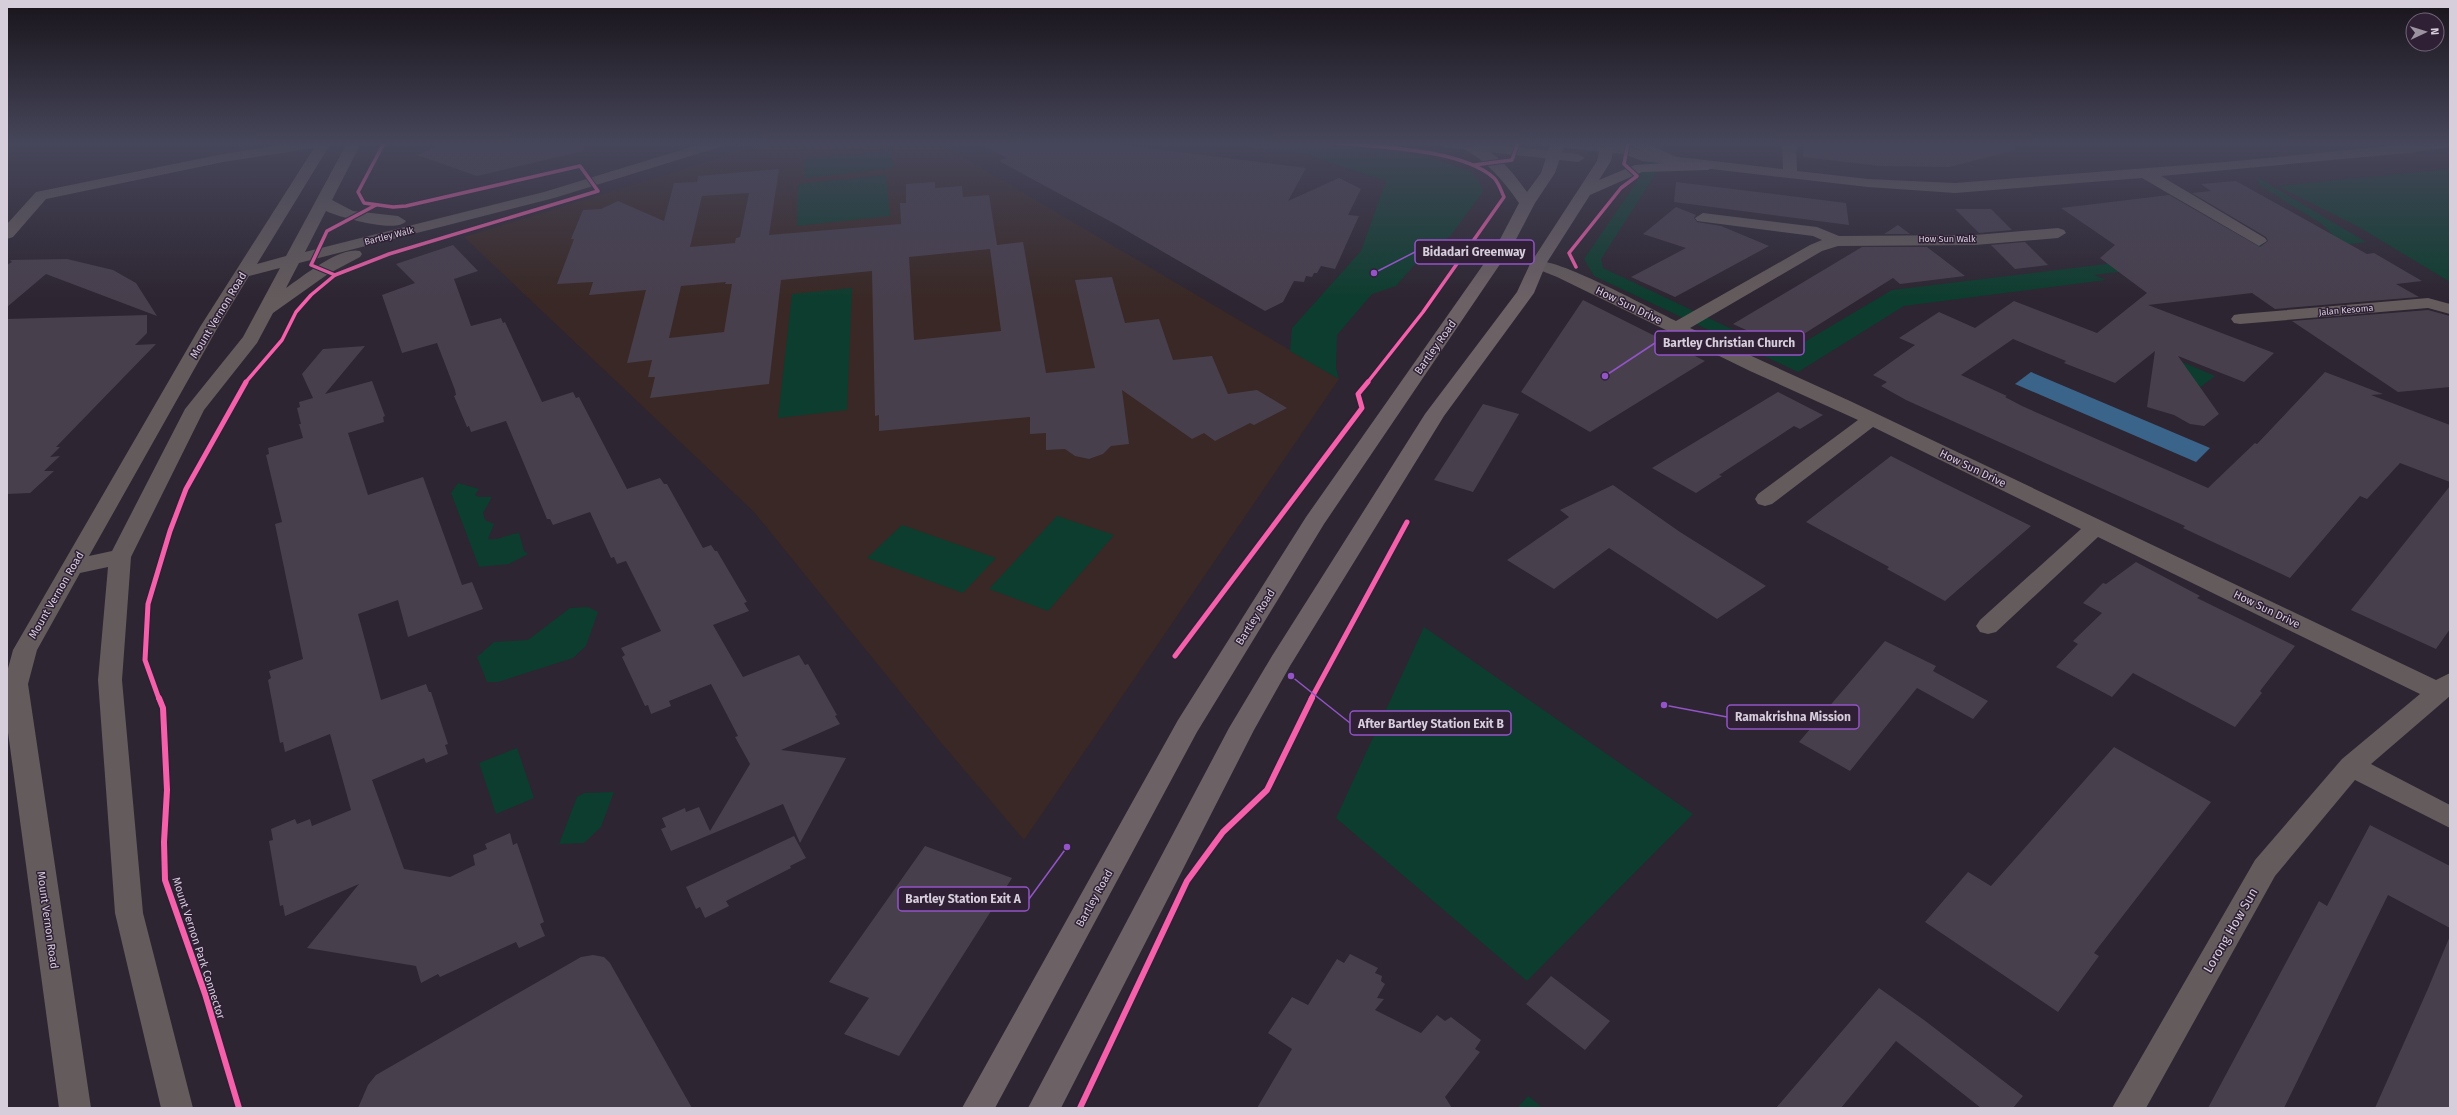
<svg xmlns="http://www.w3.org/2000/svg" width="2457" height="1115" font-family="'Fira Sans',sans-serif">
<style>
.education{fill:#392825}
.green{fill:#0d3d2e}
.water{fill:#3b648b}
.building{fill:#483f4d;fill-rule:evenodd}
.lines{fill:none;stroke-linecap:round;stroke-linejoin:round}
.minor{fill:#645b5c;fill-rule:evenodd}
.highway{fill:#6c6165;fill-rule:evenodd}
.cycleway-far2-casing{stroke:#2f2036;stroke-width:5.5}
.cycleway-far1-casing{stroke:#2f2036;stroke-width:8}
.cycleway-casing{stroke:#2f2036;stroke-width:9}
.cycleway-far2{stroke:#f560ab;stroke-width:3.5}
.cycleway-far1{stroke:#f560ab;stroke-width:5}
.cycleway{stroke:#f560ab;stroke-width:6}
.labels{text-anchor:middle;stroke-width:3;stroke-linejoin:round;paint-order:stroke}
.far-street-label{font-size:9px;fill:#d7cedc;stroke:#2f2036}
.street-label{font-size:11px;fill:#d7cedc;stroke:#2f2036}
.near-street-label{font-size:13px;fill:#d7cedc;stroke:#2f2036}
.leader{fill:none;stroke:#9254c6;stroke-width:1.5}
.callout-dot{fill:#9254c6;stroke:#2f2036;stroke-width:1.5}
.callout{fill:#2f2036;stroke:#9254c6;stroke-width:1.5}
.callout-label{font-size:12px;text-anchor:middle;font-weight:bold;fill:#d7cedc}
</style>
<rect width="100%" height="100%" fill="#2d2531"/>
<path class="education" d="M769,143H939L1339,379L1024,840L943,745L754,512L464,237Z"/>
<g class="green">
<path d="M1210,143H1321L1422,155L1470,171L1479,180L1483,192L1451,235L1418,261L1396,286L1372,294L1337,335L1336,368L1339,379L1290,351L1292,328L1361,251L1386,181L1304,154Z"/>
<path d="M1649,143H1663L1657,172L1601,259L1603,268L1784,354L1892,290L2329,237L2332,234L2322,224L2259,185L2257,179L2259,178L2366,242L2094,275L2106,280L1904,306L1798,372L1594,276L1584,259L1640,177Z"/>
<path d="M891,150L894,168L805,178L804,159Z"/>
<path d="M2450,169V282L2359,227L2277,186Z"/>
<path d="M886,175L890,216L797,226L798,184Z"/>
<path d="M852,288L847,410L778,418L792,294Z"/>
<path d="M2182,362L2215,376L2191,394Z"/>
<path d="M458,483L479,489L475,495L479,497H492L483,513L485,520L494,524L488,539C497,541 509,534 519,533L524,551L528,554L509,564L479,567L451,493Z"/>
<path d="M1057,516L1114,535L1048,611L989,589Z"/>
<path d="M902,525L996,558L963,593L867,558Z"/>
<path d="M588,607L598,612L586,646L573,658L498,682H487L477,657L494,642L528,640L570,608Z"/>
<path d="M1424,627L1693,814L1527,981L1336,818Z"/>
<path d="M517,748L534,798L496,814L479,763Z"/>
<path d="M614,792L601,827L584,843L559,844L577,797L584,793Z"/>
<path d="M1528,1096L1543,1108H1517Z"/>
</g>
<path class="water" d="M2031,372L2210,448L2196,462L2015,384Z"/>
<g class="building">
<path d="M445,143H582L583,151L477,176L417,155Z"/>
<path d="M979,143H1108L1306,168L1288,201L1339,178L1361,189L1348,215L1359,216L1335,269L1321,266L1317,273H1314L1312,277L1306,276L1304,282L1294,281L1283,302L1265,311L1117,225L999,161L1007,158Z"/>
<path d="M1804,143H2014L2015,150L1949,167L1880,166L1803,157Z"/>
<path d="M779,169L769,235L901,224L900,203H906V184L935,182V188L962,186L963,197L989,195L997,245L1023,242L1046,373L1095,368L1075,280L1112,277L1125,323L1159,319L1173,360L1212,356L1228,394L1257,390L1287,408L1254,425L1250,423L1215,441L1204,433L1192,439L1122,390L1129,444L1111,446L1103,454L1089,459L1075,456L1065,449L1046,450V433L1030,434V417L879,431V415L875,416L872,271L781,280L769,384L650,398L655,377H648L652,360L627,363L646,290L589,295L593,282L557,284L574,239H571L583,210L601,209L618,201L664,221L674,183L697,182L698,176ZM749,193L740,237L736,238L735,243L690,247L702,196ZM990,249L1001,331L914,340L909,257ZM726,282L725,284H732L724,332L669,338L681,286Z"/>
<path d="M2236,181L2367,254L2374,253L2422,281L2396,284L2419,297L2275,309L2252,293L2148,305L2274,353L2244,382L2178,356L2219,414L2204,426L2190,424L2174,415L2147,407L2155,351L2115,383L2064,363L2066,361L2013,339L1961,375L2007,396L2005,397L2022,406L2208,488L2255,443L2257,444L2325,372L2383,394L2371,395L2450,425V482L2400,463L2367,499L2360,496L2290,578L2183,528L2185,526L1906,400L1881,386L1887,382L1873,375L1915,345L1899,338L1939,312L1975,328L2014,301L2097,333L2147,293L2100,258L2115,245L2061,208L2169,195L2260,247L2268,241L2266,237L2192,193L2211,191L2201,184Z"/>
<path d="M1676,182L1846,203L1849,225L1674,202Z"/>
<path d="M1676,207L1696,215L1694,218L1697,222L1721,226L1769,246L1675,297L1631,277L1686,248L1643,234Z"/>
<path d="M1955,209H1991L2012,230L1979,233Z"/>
<path d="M1898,225L1910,234H1884Z"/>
<path d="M2025,242L2048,265L2015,269L1991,245Z"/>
<path d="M453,245L478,271L454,279L471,326L501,318L503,323L505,322L542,402L573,392L576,398L579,397L627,489L660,478L664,484H667L703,548L711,545L715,551H717L747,602L744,603L749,611L713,625L743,677L799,655L805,665L808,664L837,715L835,716L840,724L781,750L846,758L800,843L783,804L671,851L661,829L666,827L662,818L685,808L686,812L699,807L710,831L750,764L735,737L738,736L711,684L669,701L671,706L651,714L648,705L645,706L622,657L625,655L621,648L661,631L626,561L617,564L614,557L611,558L590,512L553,525L550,519H547L506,421L471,432L469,426L467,427L454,396L456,395L455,390L437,343L402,353L382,295L415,283L396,264Z"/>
<path d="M1862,247H1927L1965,276L1900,284L1893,278L1783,347L1733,324Z"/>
<path d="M67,259L113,270L136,283L157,316L46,274L7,307V265L12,262L10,260Z"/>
<path d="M1583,300L1705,361L1590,432L1521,392Z"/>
<path d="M2428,310L2450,316V387L2398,392L2292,321Z"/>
<path d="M147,315V333L135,345L156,344L56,447H60L50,457L60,456L44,471H54L30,493L7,494V319Z"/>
<path d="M365,346L325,394L372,381L385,416L383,417L384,422L348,433L368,495L423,477L462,585L472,582L483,609L408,637L398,600L358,614L381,700L426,684L429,692H431L448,744L445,745L448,754L426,763L424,758L372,780L404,869L450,877L475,865L473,855L487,849L485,844L510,833L513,845L517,843L544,922L540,924L545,936L519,948L516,942L440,977L438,974L421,983L416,966L307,948L359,884L285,916L283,905L280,906L269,841L273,840L271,829L295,819L297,824L310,819L312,826L351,810L330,734L285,752L283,742L280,743L268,680L271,678L269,671L303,659L275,524L282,522L266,455L269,454L268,448L303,438L299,424H301L297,408L300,407L299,402L313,398L302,374L323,349Z"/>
<path d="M1778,392L1823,415L1800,429L1794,426L1719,475L1722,476L1696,493L1652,468Z"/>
<path d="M1483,404L1519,414L1473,492L1434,480Z"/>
<path d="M1891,456L1942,482L2031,526L1945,601L1887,569L1889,567L1806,522Z"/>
<path d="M1613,485L1680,532L1766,586L1717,619L1609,548L1554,589L1507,560L1569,517L1560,510Z"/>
<path d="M2450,486V629L2436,649L2351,610Z"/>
<path d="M2136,562L2200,596L2197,598L2295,646L2260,691L2262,693L2235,727L2133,673L2112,697L2056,667L2078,644L2073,641L2102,613L2083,603L2103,583L2106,584Z"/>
<path d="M1885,641L1936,666L1933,671L1988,701L1973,719L1917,688L1850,771L1799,742Z"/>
<path d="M2114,747L2211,802L2094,953L2099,956L2058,1012L1925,922L1968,872L1991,886Z"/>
<path d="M2370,825L2450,866V928L2388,895L2284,1108H2208L2319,901L2327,906Z"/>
<path d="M794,836L806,858L790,866L791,868L726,901L729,906L705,918L700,907L696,909L686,887Z"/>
<path d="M925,846L1012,878L899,1056L844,1034L869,998L829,982Z"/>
<path d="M2450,936V1108H2375L2427,991Z"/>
<path d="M1350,954L1378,968L1375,973L1382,976L1381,981L1385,984L1377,998L1384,999L1375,1010L1421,1033L1437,1015L1445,1021L1451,1017L1481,1040L1475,1049L1480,1052L1445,1097L1452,1108H1257L1292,1049L1268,1033L1292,997L1308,1005L1337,959L1344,963Z"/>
<path d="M593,955L604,957L610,963L692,1108H358L368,1085L376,1075L581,957Z"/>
<path d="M1551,976L1610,1021L1585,1050L1526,1004Z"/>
<path d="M1879,988L1924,1020L2023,1096L2013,1108H1981L1896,1041L1841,1108H1776Z"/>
</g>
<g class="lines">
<g class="minor">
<path d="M294,143H331L257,264L286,256L347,143H361L332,200L353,211L398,216L406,221C397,234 339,217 326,211L305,252L544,192L704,143H725L723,146L554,198L299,263L286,288C302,277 340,246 360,251L362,254L360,257L328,274L273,313L257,343L204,410L131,557L122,680L143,913L193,1108H161L115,913L98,680L108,567L80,573L37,650L28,684L91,1108H59L7,725V672L13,650L200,327L314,148L223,162L46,199L13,237L7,239V224L36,192L223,154ZM280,268L243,337L185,409L112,551L89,556L218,327L249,276Z"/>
<path d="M1437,143H1480L1578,154L1585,158L1578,162L1444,147Z"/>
<path d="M1551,143C1581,140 1618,140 1645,153L1783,169L1782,143H1796L1797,171L1868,179L1955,183L2225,162L2421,143H2450V147L2408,153L2161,176L2265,238L2267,241L2259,246L2142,178L1955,193L1868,187L1642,161L1624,154L1558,147Z"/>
<path d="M1703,213L1817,227L1839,236L1975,235L2058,228L2064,230L2066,233L2058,238L1975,245L1838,246L1822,251L1690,328L1850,401L2436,680L2450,673V696L2371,764L2450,805V828L2355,780L2275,876L2146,1108H2112L2255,860L2342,759L2420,694L2098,537L1996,632L1988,634L1980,632L1976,626L1980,620L2081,529L1873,427L1772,504L1765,506L1758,504L1755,499L1758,494L1858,420L1750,371L1557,277L1532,267L1530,264L1532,261C1554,255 1651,309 1676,321L1810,245L1822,240L1813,236L1697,221L1695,218Z"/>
<path d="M2428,298L2450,304V314L2428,308L2240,324L2234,323L2231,319L2234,315L2240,314Z"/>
</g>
<g class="highway">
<path d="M1461,143C1491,143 1511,170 1527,192L1541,173L1551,143H1565L1555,173L1535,203L1513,245L1324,524L1197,732L995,1108H962L1178,720L1306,517L1497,245L1519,203C1503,180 1487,161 1462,148L1460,145Z"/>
<path d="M1601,143H1615L1611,161L1599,180L1635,165L1665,163L1632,146L1630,143H1647L1678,158L1679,162H1708L1715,166L1708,170L1642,172L1590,195L1546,264L1534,293L1444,416L1290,666L1254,730L1061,1108H1028L1229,728L1272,656L1425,414L1517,292L1530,264L1597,161Z"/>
</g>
<defs>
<g id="cycleway-far2">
<path d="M1336,143C1378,147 1462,149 1494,178C1499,183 1501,191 1504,197L1423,312L1367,383"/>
<path d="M1474,165L1512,160L1518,143"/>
<path d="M1576,267L1569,253L1621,188L1637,176L1624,164L1628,143"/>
<path d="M335,275L311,265L327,231L376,205"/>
<path d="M245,383L282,340L296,312L311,295L335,275L389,254L598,191L580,166L406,206L393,207L364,203L358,192L384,143"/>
</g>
<g id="cycleway-far1">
<path d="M1175,656L1362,408L1358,394L1368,382"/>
<path d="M159,699L145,660L148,604L170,531L186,489L246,382"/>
<path d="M1311,699L1407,522"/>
</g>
<g id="cycleway">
<path d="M159,698L163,708L167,790L164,842L165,880L205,994L239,1108"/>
<path d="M1080,1108L1187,881L1223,832L1267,790L1312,698"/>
</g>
</defs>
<use href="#cycleway-far2" class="cycleway-far2-casing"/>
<use href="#cycleway-far1" class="cycleway-far1-casing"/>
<use href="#cycleway" class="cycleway-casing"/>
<use href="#cycleway-far2" class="cycleway-far2"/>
<use href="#cycleway-far1" class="cycleway-far1"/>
<use href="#cycleway" class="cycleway"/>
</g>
<linearGradient id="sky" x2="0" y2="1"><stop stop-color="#19141b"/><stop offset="0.48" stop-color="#46465a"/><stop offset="1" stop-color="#46465a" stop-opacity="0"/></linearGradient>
<rect width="2457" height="299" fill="url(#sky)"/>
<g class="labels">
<g class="far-street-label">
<text transform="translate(389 236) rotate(-14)" y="3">Bartley Walk</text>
<text x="1947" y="242">How Sun Walk</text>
<text transform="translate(2346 310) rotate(-5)" y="3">Jalan Kesoma</text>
</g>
<g class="street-label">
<text transform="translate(1629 305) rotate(26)" y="4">How Sun Drive</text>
<text transform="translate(218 315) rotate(-59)" y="4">Mount Vernon Road</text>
<text transform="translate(1435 347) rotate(-55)" y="4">Bartley Road</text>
<text transform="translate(1973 468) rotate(26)" y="4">How Sun Drive</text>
<text transform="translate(56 595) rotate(-60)" y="4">Mount Vernon Road</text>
<text transform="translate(2267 609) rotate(26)" y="4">How Sun Drive</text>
<text transform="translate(1255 617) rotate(-58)" y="4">Bartley Road</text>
<text transform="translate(1094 898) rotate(-61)" y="4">Bartley Road</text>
<text transform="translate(48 920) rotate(82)" y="4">Mount Vernon Road</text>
<text transform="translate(199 948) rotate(72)" y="4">Mount Vernon Park Connector</text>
</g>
<g class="near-street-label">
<text transform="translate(2230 930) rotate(-60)" y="5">Lorong How Sun</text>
</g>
</g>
<path class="leader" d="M1374 273L1415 252M1605 376L1655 343M1664 705L1727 717M1291 676L1350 723M1067 847L1029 899"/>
<g class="callout-dot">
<circle cx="1374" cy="273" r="4"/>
<circle cx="1605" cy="376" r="4"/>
<circle cx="1664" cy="705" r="4"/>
<circle cx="1291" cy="676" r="4"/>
<circle cx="1067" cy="847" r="4"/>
</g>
<g class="callout">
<rect x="1415" y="240" width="119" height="24" rx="4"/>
<rect x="1655" y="331" width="149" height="24" rx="4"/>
<rect x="1727" y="705" width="132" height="24" rx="4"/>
<rect x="1350" y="711" width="161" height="24" rx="4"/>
<rect x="898" y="887" width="131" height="24" rx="4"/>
</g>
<g class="callout-label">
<text x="1474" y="256">Bidadari Greenway</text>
<text x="1729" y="347">Bartley Christian Church</text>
<text x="1793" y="721">Ramakrishna Mission</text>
<text x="1431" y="728">After Bartley Station Exit B</text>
<text x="963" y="903">Bartley Station Exit A</text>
</g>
<rect width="2457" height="1115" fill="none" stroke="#d7cedc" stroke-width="16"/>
<g transform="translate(2425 32) rotate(86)"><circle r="19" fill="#2f2036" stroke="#726678"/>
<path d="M0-3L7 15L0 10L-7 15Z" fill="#9c93a0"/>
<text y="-6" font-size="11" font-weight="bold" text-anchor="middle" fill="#d7cedc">N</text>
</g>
</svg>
